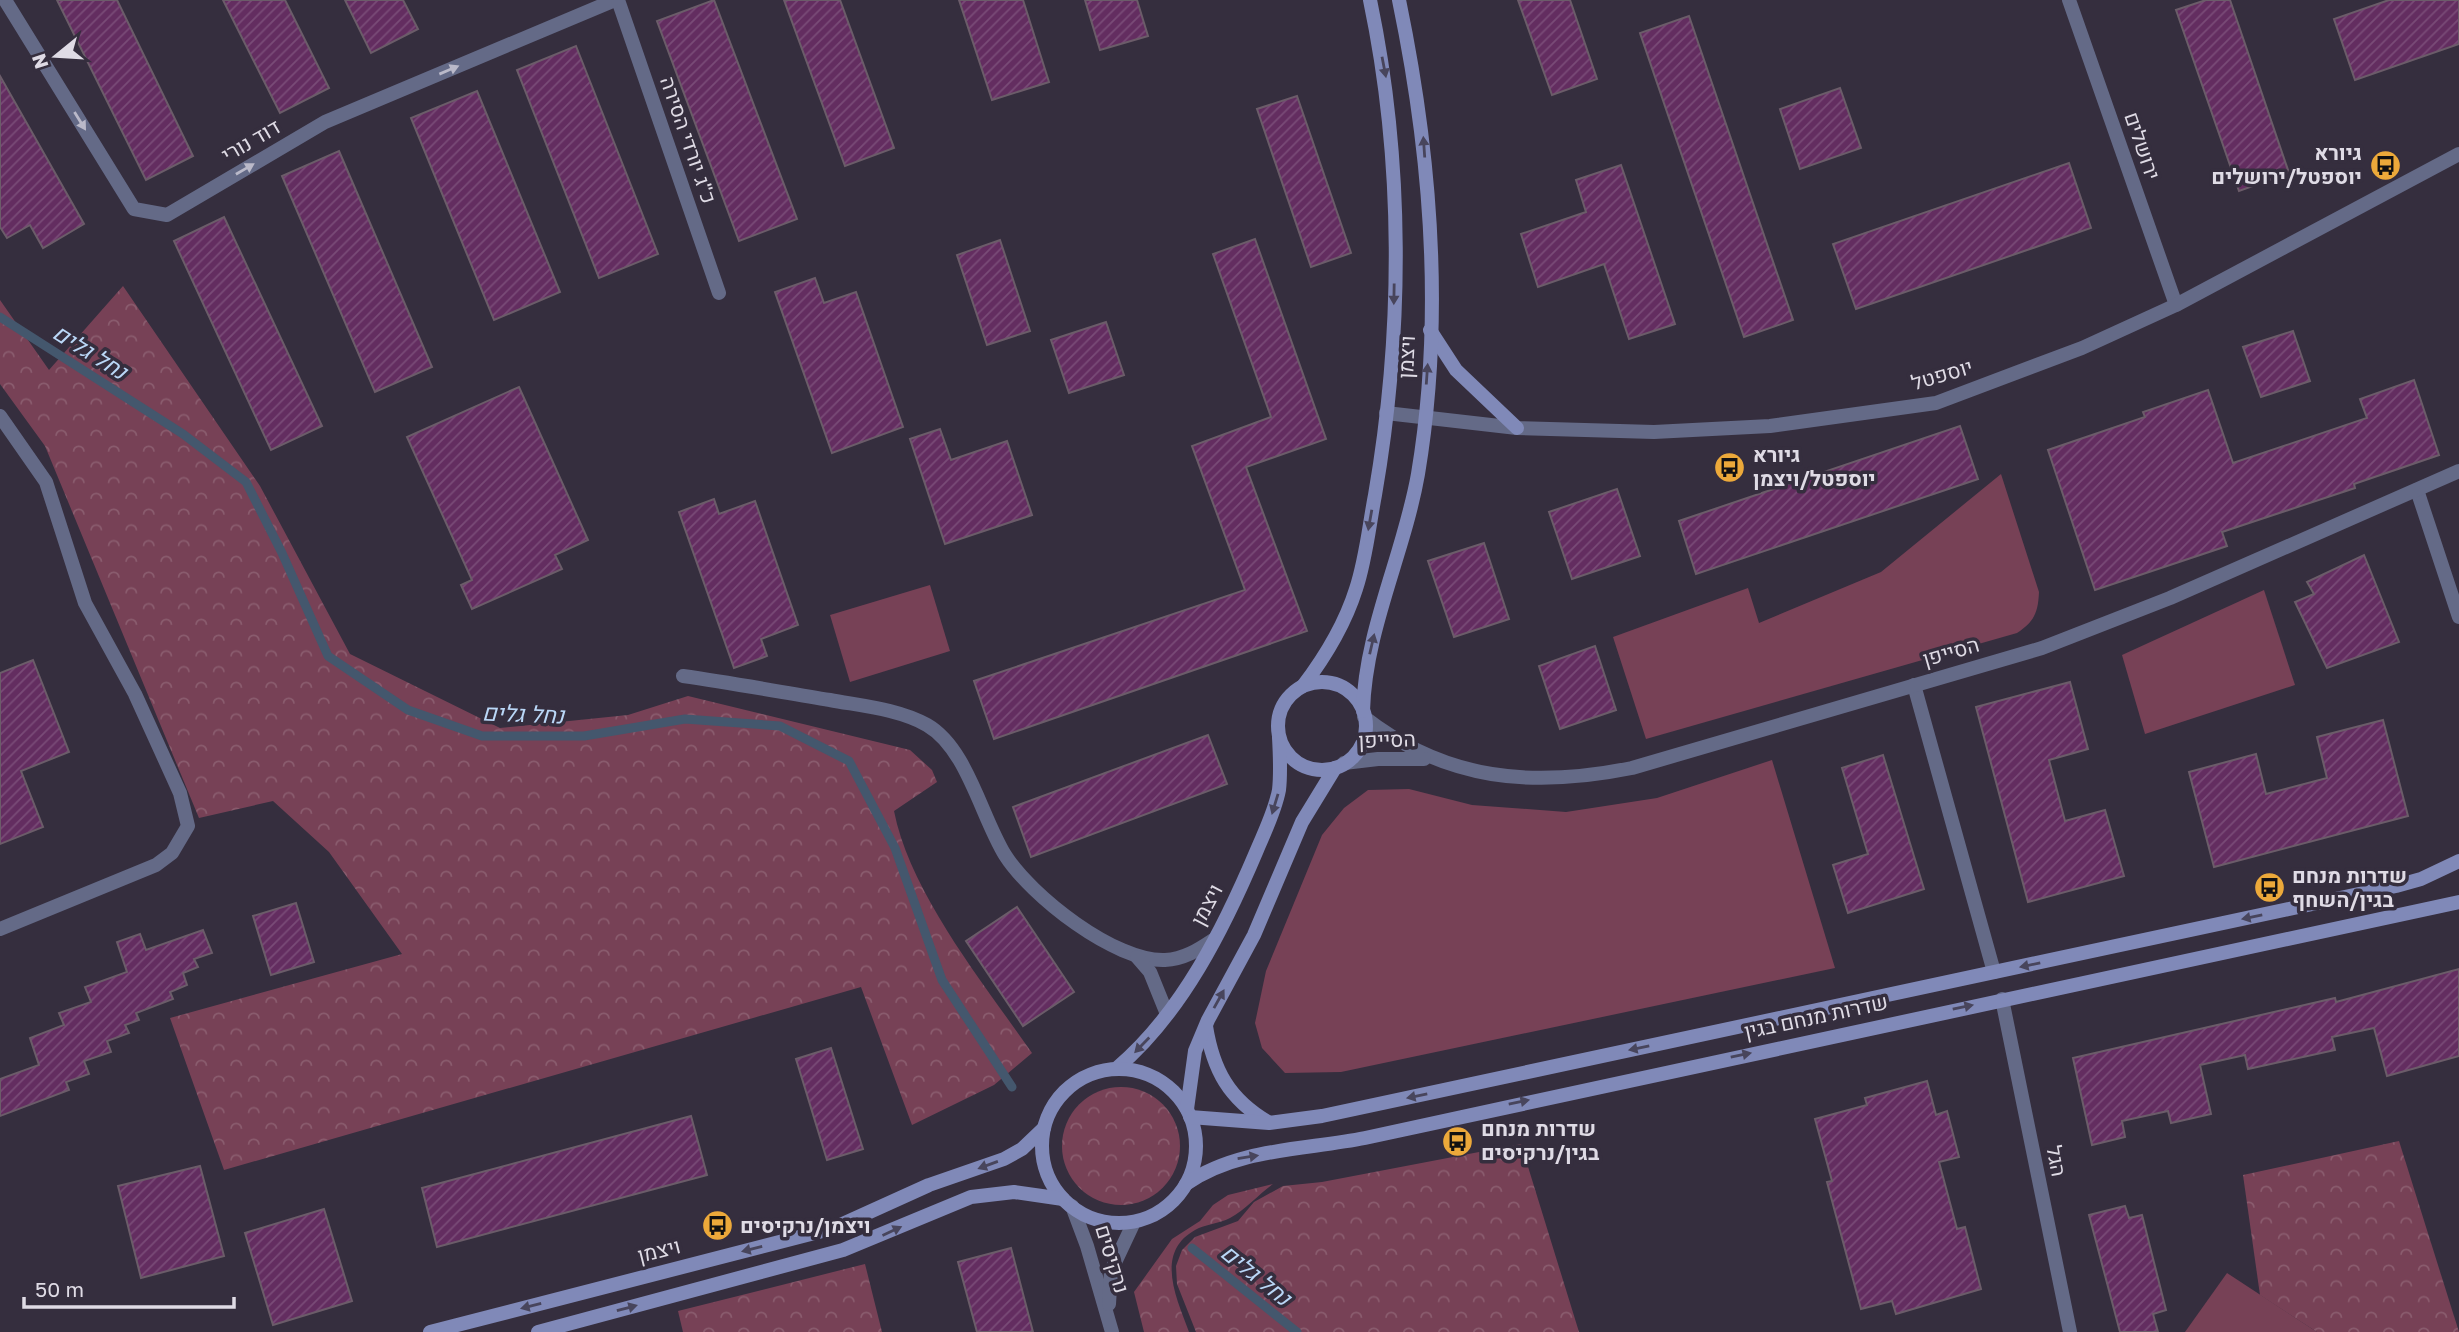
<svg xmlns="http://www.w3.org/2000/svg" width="2459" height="1332" font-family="'Golos Text',Heebo,sans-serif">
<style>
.grass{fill:#774156}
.park{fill:url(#park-crowns)}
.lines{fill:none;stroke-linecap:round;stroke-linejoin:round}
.stream{stroke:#44576d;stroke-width:9}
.building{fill:url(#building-hatch);stroke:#6b5c69;stroke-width:2}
.street{stroke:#646a87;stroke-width:14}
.secondary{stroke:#8089b8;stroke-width:14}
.oneway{fill:#48455c}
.oneway2{fill:#bab9c9}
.labels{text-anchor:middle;stroke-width:7;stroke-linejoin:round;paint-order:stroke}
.street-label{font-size:21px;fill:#dfdbe5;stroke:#352e3e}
.poi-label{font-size:21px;font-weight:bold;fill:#dfdbe5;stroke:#352e3e;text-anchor:start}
.water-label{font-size:23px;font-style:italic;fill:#bad7f7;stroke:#352e3e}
</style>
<defs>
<pattern id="park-crowns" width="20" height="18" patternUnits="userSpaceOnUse" patternTransform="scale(1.75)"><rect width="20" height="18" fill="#774156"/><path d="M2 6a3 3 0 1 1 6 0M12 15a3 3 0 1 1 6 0" fill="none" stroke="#8a5c6e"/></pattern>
<pattern id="building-hatch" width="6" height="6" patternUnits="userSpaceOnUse" patternTransform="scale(1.75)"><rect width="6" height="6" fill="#632d60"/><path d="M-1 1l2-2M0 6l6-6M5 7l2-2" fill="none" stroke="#794b77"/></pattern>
</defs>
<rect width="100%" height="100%" fill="#352e3e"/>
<g class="grass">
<path d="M2001,474L2039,592C2038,612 2035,621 2017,633L1646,739L1613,637L1748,588L1759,623L1881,572Z"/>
<path d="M930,585L950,651L850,682L830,615Z"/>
<path d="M2264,590L2295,685L2145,734L2122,655Z"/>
<path d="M1772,760L1835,968L1341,1072L1285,1073L1262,1048L1255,1023L1266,971L1322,835L1344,808L1368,790L1409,789L1472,805L1566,812L1657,798Z"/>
<path d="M2227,1273L2317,1332H2185Z"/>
</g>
<g class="park">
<path d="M123,286L260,486L350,654L500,728L628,715L688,696L910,750L932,770L937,782L894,811C910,893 984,984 1032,1053L994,1085L912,1125L861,987L224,1170L170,1018L402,954L329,852L273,801L199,818L45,446L0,384V300L49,370Z"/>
<circle cx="1121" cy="1146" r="59"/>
<path d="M2399,1141L2459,1332H2317L2260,1295L2243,1175Z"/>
<path d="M1521,1144L1579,1332H1196L1177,1284L1176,1266L1182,1250L1195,1237L1238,1221L1254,1202L1283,1186L1322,1182Z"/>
<path d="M1273,1184C1259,1194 1245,1210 1230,1218C1219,1224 1205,1224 1195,1230C1154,1253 1177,1299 1189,1332H1144L1134,1292L1172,1239L1200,1221L1213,1205L1228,1195Z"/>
<path d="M865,1264L882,1332H683L678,1311Z"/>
</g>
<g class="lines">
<g class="stream">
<path d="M0,317L183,434L246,482L282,553L328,656L408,710L482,736H584L685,719L780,726L849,761L895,848L942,980L1012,1087"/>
<path d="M1192,1248L1297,1332"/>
</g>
</g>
<g class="building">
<path d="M57,0H117L193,156L146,180Z"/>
<path d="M223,0H285L329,88L280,113Z"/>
<path d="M345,0H403L418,29L371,53Z"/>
<path d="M714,0L797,219L739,241L657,21Z"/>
<path d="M784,0H840L894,148L845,166Z"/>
<path d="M959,0H1023L1049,82L992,100Z"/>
<path d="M1085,0H1137L1148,36L1100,50Z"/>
<path d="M1518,0H1570L1597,79L1552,95Z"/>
<path d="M2206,0H2230L2289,173L2239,191L2176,10Z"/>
<path d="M2389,0H2459V44L2355,80L2334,19Z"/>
<path d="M1689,16L1793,320L1744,337L1640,33Z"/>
<path d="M576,46L658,254L599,278L517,70Z"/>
<path d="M0,76L84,224L43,248L30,225L7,238L0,227Z"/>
<path d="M1840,88L1861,148L1800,169L1780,109Z"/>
<path d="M477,91L560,292L494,320L411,118Z"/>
<path d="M1297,96L1351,253L1311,267L1257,109Z"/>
<path d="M339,151L432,367L375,392L282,176Z"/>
<path d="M2069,163L2091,228L1856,309L1833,244Z"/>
<path d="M1621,165L1675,324L1629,339L1604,264L1538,287L1521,234L1586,212L1576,180Z"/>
<path d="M224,217L322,426L271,450L174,241Z"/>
<path d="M1255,239L1326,439L1246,467L1307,631L994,739L974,681L1245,590L1192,446L1271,417L1213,254Z"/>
<path d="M1000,240L1030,331L987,345L957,255Z"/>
<path d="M815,278L824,303L856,292L903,427L832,453L775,292Z"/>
<path d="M1106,322L1124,375L1069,393L1051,340Z"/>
<path d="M2293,331L2310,381L2261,397L2243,347Z"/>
<path d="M2414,380L2439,455L2354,484L2355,488L2222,532L2227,546L2095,590L2048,450L2145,417L2143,412L2208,390L2233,463L2367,418L2360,399Z"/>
<path d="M519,387L588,540L555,555L562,569L472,609L461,585L472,580L407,437Z"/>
<path d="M1960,426L1978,479L1696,574L1679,521Z"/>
<path d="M940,429L951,460L1007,441L1032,515L945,544L910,439Z"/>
<path d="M1617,489L1640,556L1572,579L1549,512Z"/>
<path d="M714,499L719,514L755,501L798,625L761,639L767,656L734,668L679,512Z"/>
<path d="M1484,543L1509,619L1454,637L1428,561Z"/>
<path d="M2364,555L2399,642L2327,668L2295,602L2314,594L2307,582Z"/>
<path d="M1595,646L1616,710L1560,729L1539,666Z"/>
<path d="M33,660L69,752L21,771L43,827L0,844V673Z"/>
<path d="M2070,682L2088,749L2049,760L2065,821L2105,810L2124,876L2028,902L1976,707Z"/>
<path d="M2383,720L2408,816L2214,867L2189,772L2256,754L2266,794L2327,778L2317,737Z"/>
<path d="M1208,735L1227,784L1031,857L1013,807Z"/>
<path d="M1883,755L1924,889L1848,913L1833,865L1868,854L1842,768Z"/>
<path d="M296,903L314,962L271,975L253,916Z"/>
<path d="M1017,907L1074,992L1023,1026L966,941Z"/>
<path d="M203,930L212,953L194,959L198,967L183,973L187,985L170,992L173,999L136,1013L139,1020L125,1025L129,1033L107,1041L111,1052L84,1061L89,1074L66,1082L69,1090L0,1116V1079L39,1065L30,1038L64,1025L59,1013L91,1002L85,987L127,972L117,942L140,934L146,950Z"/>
<path d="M2459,969V1056L2387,1076L2374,1028L2332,1037L2335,1050L2248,1069L2245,1055L2200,1065L2211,1114L2171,1123L2168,1111L2122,1121L2125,1137L2092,1145L2073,1058L2335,998L2336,1002Z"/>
<path d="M831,1048L863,1149L827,1160L796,1059Z"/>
<path d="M1927,1081L1936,1115L1947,1111L1959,1157L1939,1162L1957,1229L1965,1227L1981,1289L1896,1314L1892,1301L1861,1309L1827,1182L1832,1181L1815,1119L1867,1105L1865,1098Z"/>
<path d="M691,1116L707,1175L437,1247L422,1188Z"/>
<path d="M200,1166L224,1256L141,1278L118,1186Z"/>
<path d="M2125,1206L2129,1218L2142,1215L2166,1310L2153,1314L2158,1332H2120L2089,1215Z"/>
<path d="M324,1209L352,1301L273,1325L245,1233Z"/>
<path d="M1011,1248L1033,1332H977L958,1262Z"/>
</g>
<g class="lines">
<g class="street">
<path d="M5,0L134,209L167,215L325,122L615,0"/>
<path d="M618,0L719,293"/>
<path d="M2069,0L2176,305"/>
<path d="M1386,413L1517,428L1654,432L1770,426L1936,403L2082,348L2176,305L2459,154"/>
<path d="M0,416L46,482L85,603L135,694L180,793L188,826L172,853L156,865L0,929"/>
<path d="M2417,490L2459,617"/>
<path d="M683,676C732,683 781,692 830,700C862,706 898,709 927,725C967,748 981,816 1005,855C1031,896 1115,962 1165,960C1184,959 1198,950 1213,940"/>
<path d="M1914,685L1994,972"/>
<path d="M1364,717C1446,781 1533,788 1632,768L2042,648L2170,598L2459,471"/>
<path d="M1344,763L1378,759H1424"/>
<path d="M1137,957L1150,972L1167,1014"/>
<path d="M2002,999L2070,1332"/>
<path d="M1072,1206L1087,1246L1112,1332"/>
<path d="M1109,1304L1111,1271L1134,1222"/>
</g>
<g class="secondary">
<path d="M1430,330L1456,370L1517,428"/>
<circle cx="1322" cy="726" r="44"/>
<path d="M1303,686C1325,657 1345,624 1356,589C1366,559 1369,526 1375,495C1403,333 1404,162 1370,0"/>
<path d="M1363,711C1365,630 1404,554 1418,474C1444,318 1431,154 1399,0"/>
<path d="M1206,1026C1213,1070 1229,1099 1268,1122"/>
<path d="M1117,1068C1182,1013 1224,928 1257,850C1265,831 1275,811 1279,790C1281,773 1280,755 1279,737"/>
<circle cx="1119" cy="1146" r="77"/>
<path d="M1187,1109L1195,1051L1208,1020L1254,935L1302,822L1335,768"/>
<path d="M1190,1117L1269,1123L1322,1116L2396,886L2421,879L2459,861"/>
<path d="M1186,1184C1238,1148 1305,1150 1365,1138L2459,902"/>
<path d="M430,1332L834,1228L929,1185L1004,1159L1022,1149L1044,1128"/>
<path d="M538,1332L843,1250L971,1197L1014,1192L1063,1199"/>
</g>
</g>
<defs><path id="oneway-solid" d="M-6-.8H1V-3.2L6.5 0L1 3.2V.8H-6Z" transform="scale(1.75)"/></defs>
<g class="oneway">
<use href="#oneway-solid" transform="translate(1384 67) rotate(79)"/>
<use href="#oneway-solid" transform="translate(1424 147) rotate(-94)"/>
<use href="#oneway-solid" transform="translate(1394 294) rotate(91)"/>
<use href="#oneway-solid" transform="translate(1427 374) rotate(-86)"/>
<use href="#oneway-solid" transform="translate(1370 520) rotate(100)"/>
<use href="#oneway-solid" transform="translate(1372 644) rotate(-77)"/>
<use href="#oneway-solid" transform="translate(1275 804) rotate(107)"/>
<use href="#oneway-solid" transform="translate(2252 917) rotate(168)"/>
<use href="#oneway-solid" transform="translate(2030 965) rotate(168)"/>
<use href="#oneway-solid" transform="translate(1219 999) rotate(-61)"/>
<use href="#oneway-solid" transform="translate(1963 1007) rotate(-12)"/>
<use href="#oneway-solid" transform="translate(1142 1045) rotate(134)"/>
<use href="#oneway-solid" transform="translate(1639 1048) rotate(168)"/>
<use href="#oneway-solid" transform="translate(1741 1055) rotate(-12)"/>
<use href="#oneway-solid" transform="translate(1417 1096) rotate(168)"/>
<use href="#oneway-solid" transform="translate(1519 1102) rotate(-12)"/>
<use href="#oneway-solid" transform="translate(1248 1157) rotate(-9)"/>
<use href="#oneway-solid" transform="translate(988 1165) rotate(160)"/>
<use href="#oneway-solid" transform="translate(892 1231) rotate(-25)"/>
<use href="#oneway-solid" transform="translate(752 1249) rotate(166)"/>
<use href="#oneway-solid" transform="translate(531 1306) rotate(166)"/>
<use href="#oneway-solid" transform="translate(627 1308) rotate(-15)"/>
</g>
<g class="oneway2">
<use href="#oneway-solid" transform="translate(449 70) rotate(-23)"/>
<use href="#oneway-solid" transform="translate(80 121) rotate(58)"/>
<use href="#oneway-solid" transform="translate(245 169) rotate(-30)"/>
</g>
<defs>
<symbol id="bus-disc" viewBox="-11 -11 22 22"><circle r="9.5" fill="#eca93a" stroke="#352e3e"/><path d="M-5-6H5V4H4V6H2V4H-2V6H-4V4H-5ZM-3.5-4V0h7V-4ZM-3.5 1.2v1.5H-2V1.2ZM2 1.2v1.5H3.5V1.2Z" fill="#111"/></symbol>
</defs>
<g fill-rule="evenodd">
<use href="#bus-disc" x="2368" y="148" width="35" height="35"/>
<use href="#bus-disc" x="1712" y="450" width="35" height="35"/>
<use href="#bus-disc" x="2252" y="870" width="35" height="35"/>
<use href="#bus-disc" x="1440" y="1124" width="35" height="35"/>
<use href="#bus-disc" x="700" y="1208" width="35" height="35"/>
</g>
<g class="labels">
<g class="street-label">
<text transform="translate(688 140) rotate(71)" y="7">כ"ג יורדי הסירה</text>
<text transform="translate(251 141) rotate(-30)" y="7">דוד נורי</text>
<text transform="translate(2142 146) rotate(71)" y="7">ירושלים</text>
<text transform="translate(1407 357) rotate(-87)" y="7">ויצמן</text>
<text transform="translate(1942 375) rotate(-16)" y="7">יוספטל</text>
<text transform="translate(1951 652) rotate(-16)" y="7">הסייפן</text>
<text transform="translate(1387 740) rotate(-2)" y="7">הסייפן</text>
<text transform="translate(1207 905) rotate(-62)" y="7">ויצמן</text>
<text transform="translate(1816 1017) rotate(-12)" y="7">שדרות מנחם בגין</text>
<text transform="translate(2056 1161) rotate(79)" y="7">הגל</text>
<text transform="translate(659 1251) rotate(-14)" y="7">ויצמן</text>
<text transform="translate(1112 1259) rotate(73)" y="7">נרקיסים</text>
</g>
<g class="poi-label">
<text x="2362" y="160" text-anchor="end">גיורא<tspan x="2362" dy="24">יוספטל/ירושלים</tspan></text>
<text x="1753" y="462">גיורא<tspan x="1753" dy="24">יוספטל/ויצמן</tspan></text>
<text x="2292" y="883">שדרות מנחם<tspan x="2292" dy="24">בגין/השחף</tspan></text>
<text x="1481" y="1136">שדרות מנחם<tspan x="1481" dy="24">בגין/נרקיסים</tspan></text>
<text x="740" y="1233">ויצמן/נרקיסים</text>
</g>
<g class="water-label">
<text transform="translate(90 352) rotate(32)" y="8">נחל גלים</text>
<text transform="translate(523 714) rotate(2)" y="8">נחל גלים</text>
<text transform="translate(1256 1275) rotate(39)" y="8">נחל גלים</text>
</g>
</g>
<g transform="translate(56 56) rotate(252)" stroke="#352e3e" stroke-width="5" paint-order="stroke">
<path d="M0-5L12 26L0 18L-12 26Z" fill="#dfdbe5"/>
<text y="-10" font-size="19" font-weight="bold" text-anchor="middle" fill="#dfdbe5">N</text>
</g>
<path d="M24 1297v10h210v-10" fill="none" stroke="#dfdbe5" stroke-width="3.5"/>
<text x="35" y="1297" font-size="21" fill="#dfdbe5" stroke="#352e3e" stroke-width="5" paint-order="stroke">50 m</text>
</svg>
